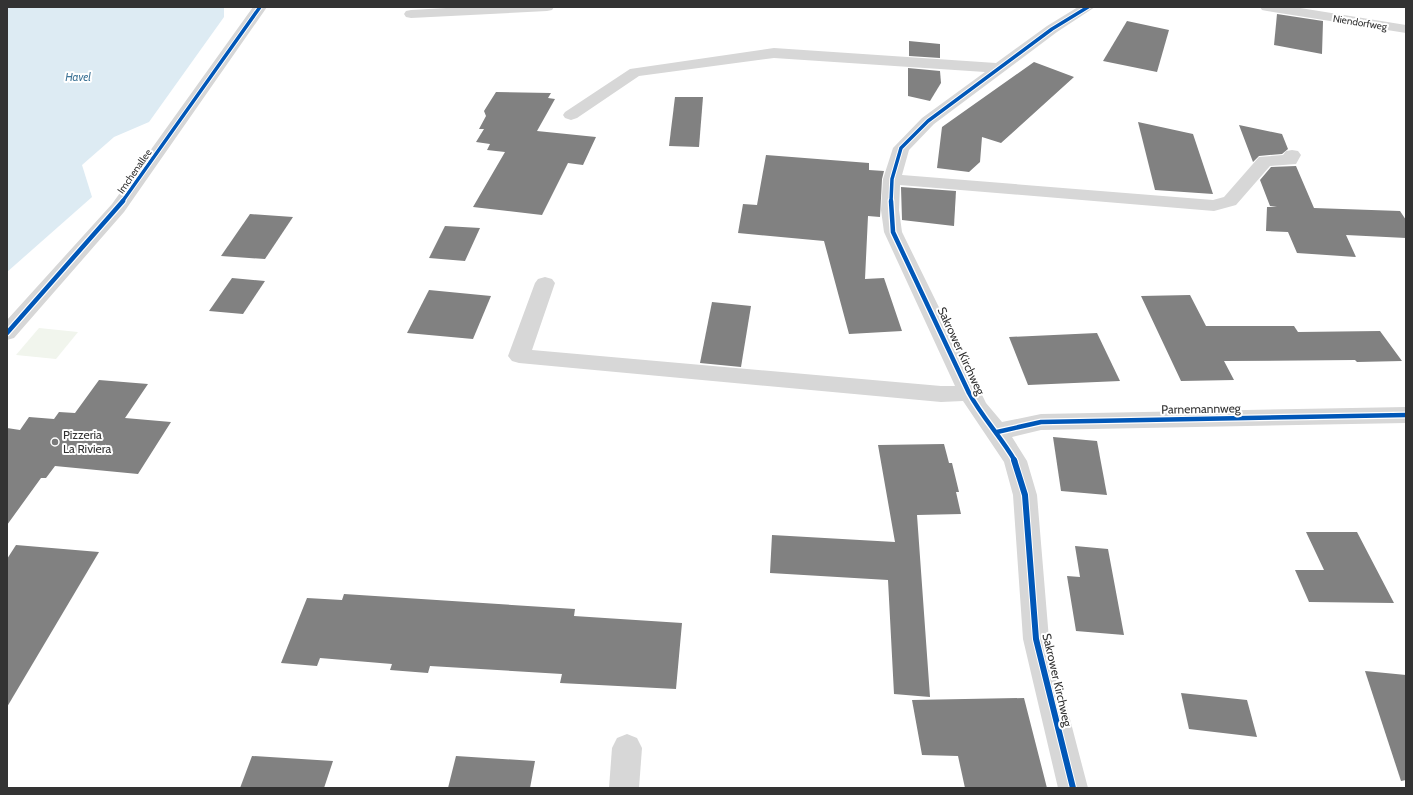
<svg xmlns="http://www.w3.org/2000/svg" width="1413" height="795" font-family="Cabin,sans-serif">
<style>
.green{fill:#f1f5ed}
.water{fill:#ddebf3}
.building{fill:#818181}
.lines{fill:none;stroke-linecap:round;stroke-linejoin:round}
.minor{fill:#d7d7d7;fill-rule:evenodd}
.cycleway-far2-casing{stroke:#fff;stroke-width:5.5}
.cycleway-far1-casing{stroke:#fff;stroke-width:7}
.cycleway-casing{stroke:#fff;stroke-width:8}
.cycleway-far2{stroke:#0057b8;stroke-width:3.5}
.cycleway-far1{stroke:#0057b8;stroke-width:4.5}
.cycleway{stroke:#0057b8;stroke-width:6}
.poi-dot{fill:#7a7a7a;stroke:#fff;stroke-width:1.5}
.labels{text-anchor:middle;stroke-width:4;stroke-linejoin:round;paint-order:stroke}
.far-street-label{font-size:10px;fill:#333;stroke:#fff}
.far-water-label{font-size:11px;font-style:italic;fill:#3f7597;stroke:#fff}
.street-label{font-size:12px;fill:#333;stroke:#fff}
.poi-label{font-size:12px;fill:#333;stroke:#fff;text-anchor:start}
</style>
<rect width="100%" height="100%" fill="#fff"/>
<path class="green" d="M39,328L78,332L56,359L16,355Z"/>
<path class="water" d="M7,7H224V17L149,122L114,137L82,165L92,197L7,272Z"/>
<g class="building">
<path d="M1277,14L1323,21L1322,54L1274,45Z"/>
<path d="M1127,21L1169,30L1157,72L1103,61Z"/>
<path d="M909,41L940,44V58L909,56Z"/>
<path d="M1034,62L1074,77L1001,143L982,137L980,162L969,172L937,168L942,127Z"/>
<path d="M908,68L940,71L941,83L930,101L908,96Z"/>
<path d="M496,92L551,93L548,98L555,99L537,131L596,137L583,165L568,163L542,215L473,207L505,152L487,150L490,144L476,142L484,129H479L486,116L484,111Z"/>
<path d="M675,97H703L699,147L669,146Z"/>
<path d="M1138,122L1193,134L1213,194L1155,190Z"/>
<path d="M1239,125L1282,134L1288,149L1282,154L1259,156L1253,162Z"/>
<path d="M766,155L869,163V170L884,171L882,179L880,217L868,216L865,279L884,278L902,331L849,334L824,241L738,233L743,204L757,205Z"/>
<path d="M1296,166L1314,208L1400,211L1406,220V238L1346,235L1356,257L1297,253L1288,232L1266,231L1267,207H1277L1270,206L1260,180L1271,167Z"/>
<path d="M901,187L956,191L954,226L902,220Z"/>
<path d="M250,214L293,217L265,259L221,256Z"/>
<path d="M445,226L480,228L465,261L429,258Z"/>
<path d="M232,278L265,281L243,314L209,311Z"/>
<path d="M429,290L491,296L473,339L407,333Z"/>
<path d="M1190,295L1206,326H1294L1298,332L1380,331L1402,361L1357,362L1355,360L1224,361L1234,380L1181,381L1141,296Z"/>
<path d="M712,302L751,306L741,367L700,363Z"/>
<path d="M1097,333L1120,381L1028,385L1009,337Z"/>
<path d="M99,380L148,384L125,418L171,422L138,474L55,466L46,478H41L7,525V428L20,430L29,417L54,419L59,412L75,413Z"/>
<path d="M1053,437L1097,441L1107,495L1061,491Z"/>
<path d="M944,444L949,463H952L959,492H956L961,514L917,515L930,697L894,694L888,580L770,573L772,535L895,542L878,445Z"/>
<path d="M1306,532H1357L1394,603L1309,602L1295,570H1324Z"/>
<path d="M16,545L99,552L7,707V559Z"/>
<path d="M1075,546L1108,549L1124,635L1076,631L1067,576L1080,577Z"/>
<path d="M344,594L575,609L574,616L682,623L676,689L560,683L562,674L430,666L428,673L390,670L392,664L320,658L317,666L281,663L307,598L342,600Z"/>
<path d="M1365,671L1406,675V780L1401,781Z"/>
<path d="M1181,693L1247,700L1257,737L1189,729Z"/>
<path d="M1024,698L1047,788H965L958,756L922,755L912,700Z"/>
<path d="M252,756L333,761L324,788H240Z"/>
<path d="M456,756L535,761L530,788H448Z"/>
</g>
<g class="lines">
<g class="minor">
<path d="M253,7H267L124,212L14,338L7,340V320L112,204Z"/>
<path d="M464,7H554L552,10L547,11L411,18L406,17L404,14L406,11L411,10Z"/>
<path d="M1078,7H1095L1057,32L934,124L909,150L902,175L1213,200L1224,197L1259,157L1283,155L1286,151L1292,150L1298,151L1301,155L1296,164L1270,166L1236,205L1214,211L900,185L899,210L902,232L986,403L1002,422L1041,414L1406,407V423L1041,430L1012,437L1027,461L1037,495L1049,639L1088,788H1058L1023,639L1013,495L1004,462L963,401L941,402L519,363L512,361L508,356L535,283L538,279L545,277L552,279L555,283L532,350L941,386H955L884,232L881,210L883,179L893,148L922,118L985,72L774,58L639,76L577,118L571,120L565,118L563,115L565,112L630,69L774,48L996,63L1047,26Z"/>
<path d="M1260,7H1294L1406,25V33L1267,11L1262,10Z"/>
<path d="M627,734L637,738L642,748L639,788H609L612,748L617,738Z"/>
</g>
<defs>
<g id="cycleway-far2">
<path d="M122,202L260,7"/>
<path d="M891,202L892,179L901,148L928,121L1052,29L1088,7"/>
</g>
<g id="cycleway-far1">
<path d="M891,201L893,232L969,393C982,417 1001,437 1015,461"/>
<path d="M7,333L123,201"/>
<path d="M997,432L1041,422L1406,415"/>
</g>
<path id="cycleway" d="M1014,460L1025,495L1036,639L1073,788"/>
</defs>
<use href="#cycleway-far2" class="cycleway-far2-casing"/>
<use href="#cycleway-far1" class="cycleway-far1-casing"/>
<use href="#cycleway" class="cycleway-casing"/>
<use href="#cycleway-far2" class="cycleway-far2"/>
<use href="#cycleway-far1" class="cycleway-far1"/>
<use href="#cycleway" class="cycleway"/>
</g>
<circle class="poi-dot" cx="55" cy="442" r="4"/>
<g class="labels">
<g class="far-street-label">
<text transform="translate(1360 22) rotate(9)" y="4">Niendorfweg</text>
<text transform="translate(134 171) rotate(-55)" y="4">Imchenallee</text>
</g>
<g class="far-water-label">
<text x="78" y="81">Havel</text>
</g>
<g class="street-label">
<text transform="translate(961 351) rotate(65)" y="4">Sakrower Kirchweg</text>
<text transform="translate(1201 409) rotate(-1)" y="4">Parnemannweg</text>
<text transform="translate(1057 680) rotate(77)" y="4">Sakrower Kirchweg</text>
</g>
<g class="poi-label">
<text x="63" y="439">Pizzeria<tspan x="63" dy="14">La Riviera</tspan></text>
</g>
</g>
<rect width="1413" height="795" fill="none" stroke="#333333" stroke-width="16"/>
</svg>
